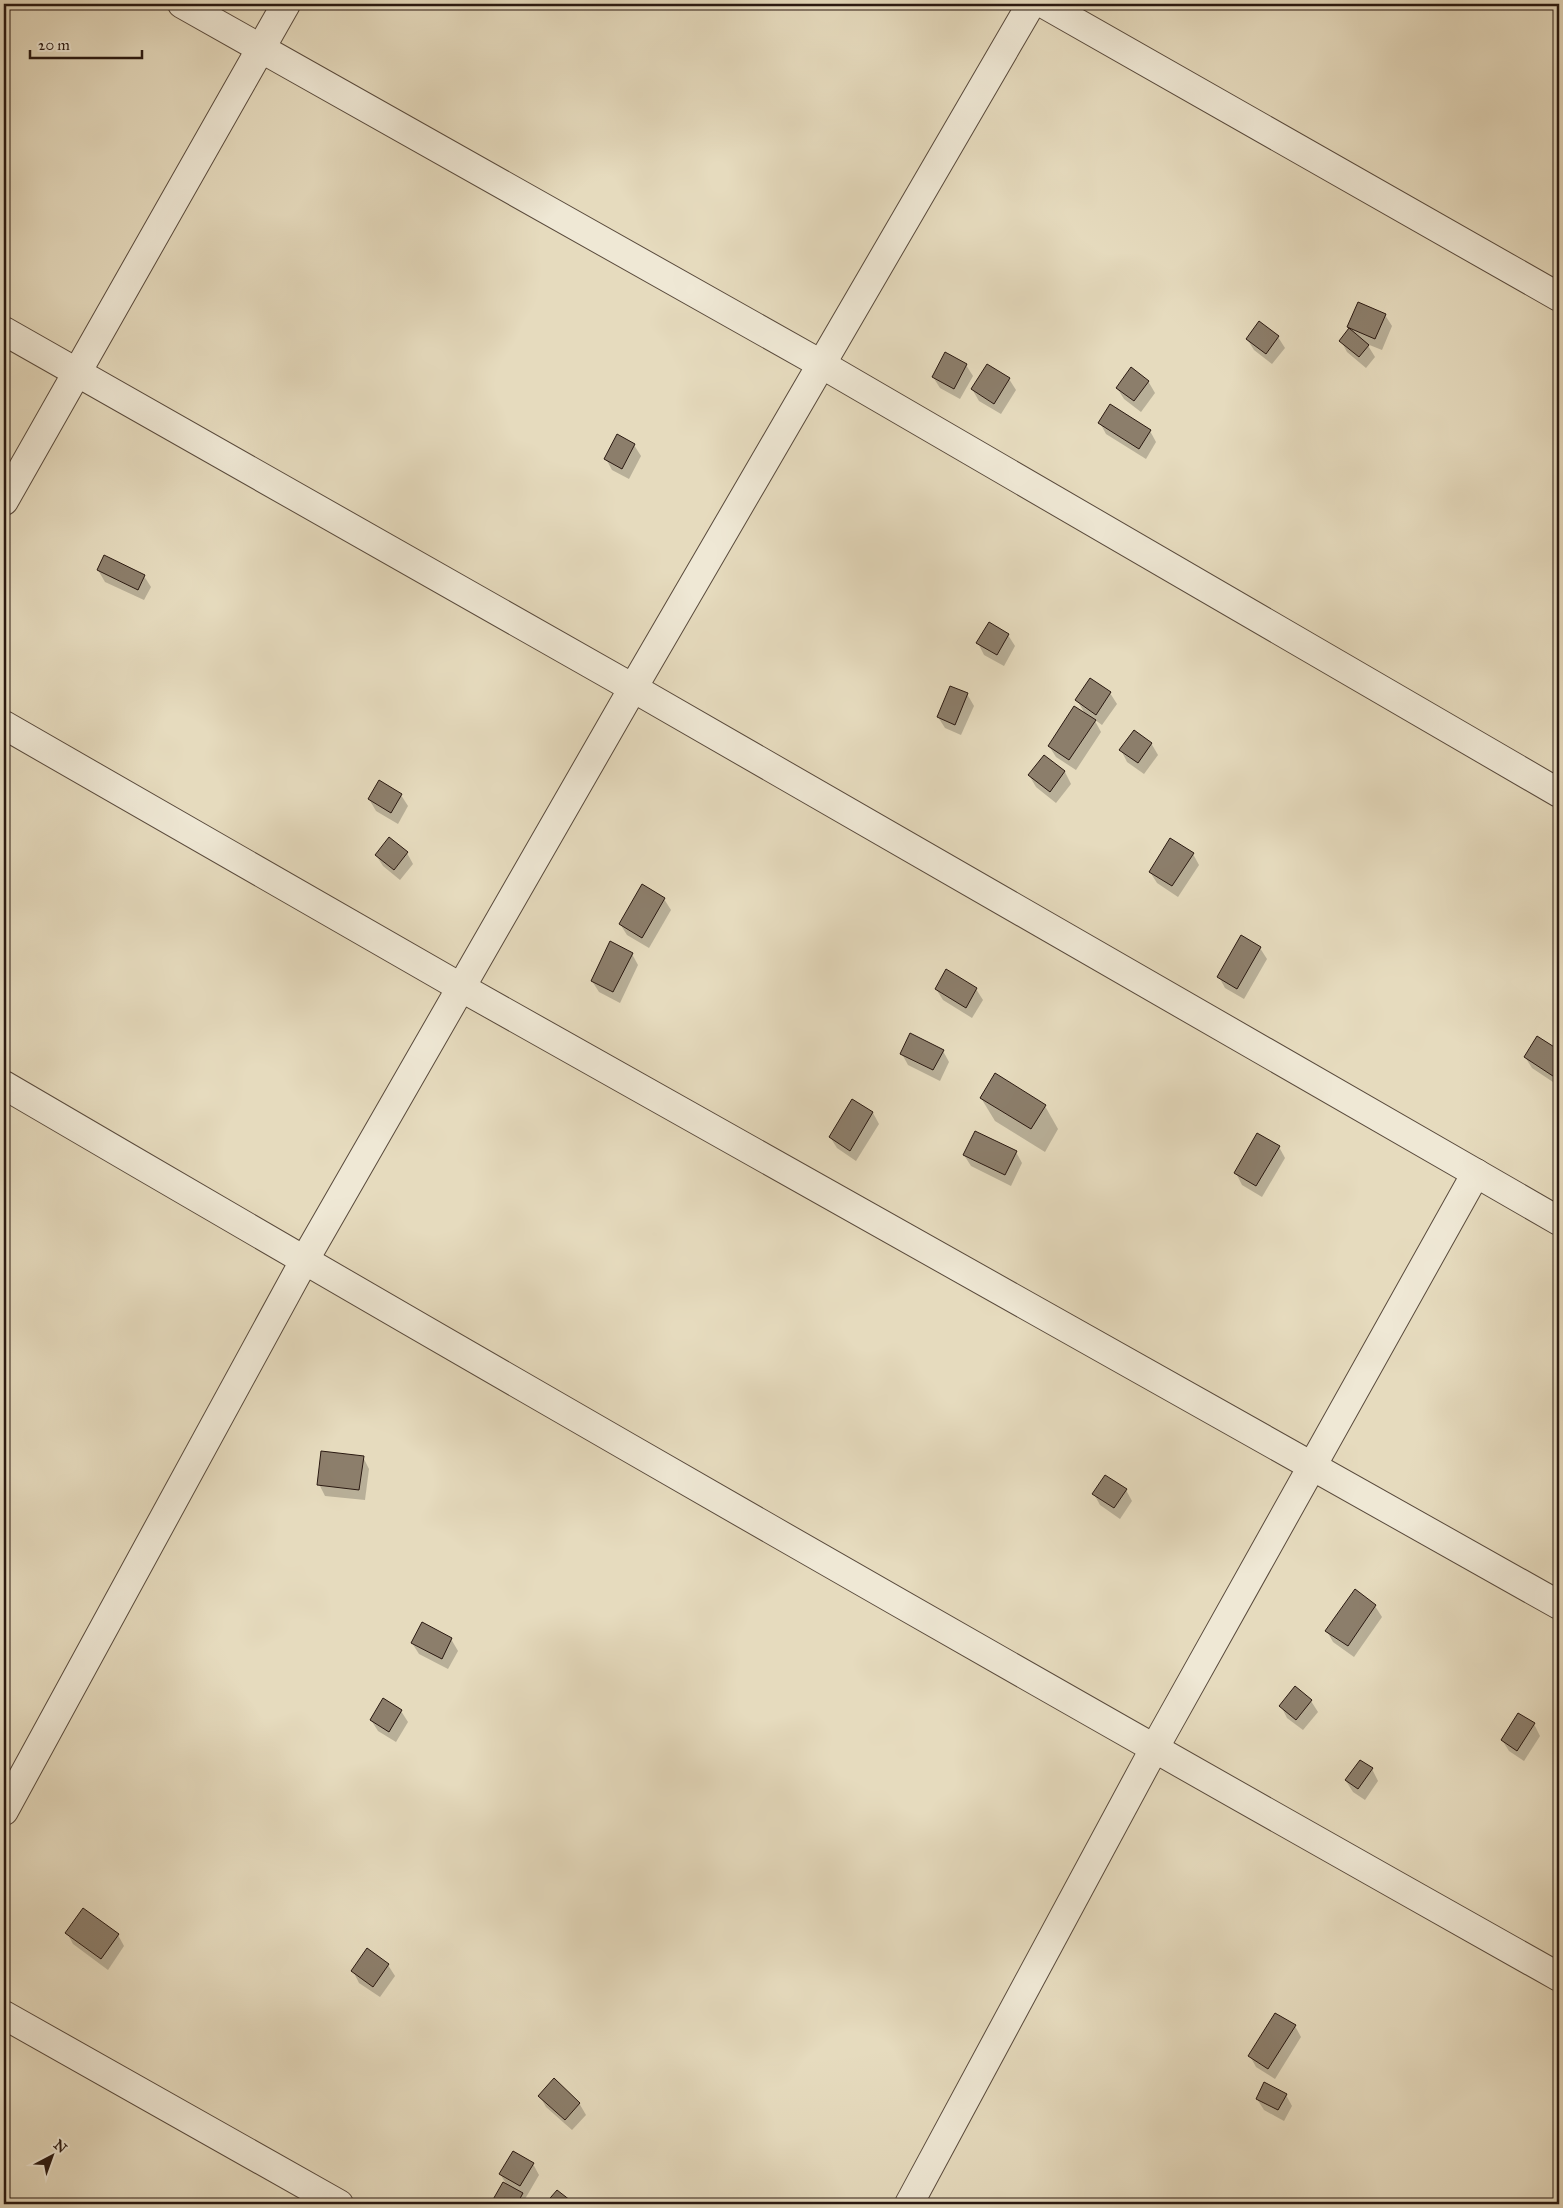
<svg xmlns="http://www.w3.org/2000/svg" width="1563" height="2208" font-family="'IM FELL Great Primer',serif">
<style>
.shadow{fill:#0003}
.building{fill:#8c7e6b;stroke:#2a1911}
.lines{fill:none;stroke-linecap:round;stroke-linejoin:round}
.minor-casing{stroke:#594a3c;stroke-width:30}
.tertiary-casing{stroke:#594a3c;stroke-width:30}
.minor{stroke:#efe8d5;stroke-width:28}
.tertiary{stroke:#efe8d5;stroke-width:28}
</style>
<rect width="100%" height="100%" fill="#e6dbbe"/>
<filter id="stains"><feTurbulence type="fractalNoise" baseFrequency=".004" numOctaves="4"/><feColorMatrix values="0 0 0 0 .2 0 0 0 0 .09 0 0 0 0 .02 0 0 0 .5 -.17"/></filter>
<radialGradient id="worn" r=".72"><stop offset=".6" stop-color="#630" stop-opacity="0"/><stop offset="1" stop-color="#630" stop-opacity=".3"/></radialGradient>
<g class="shadow">
<path d="M1385,315L1392,326L1382,350L1367,344L1375,357L1366,368L1347,352L1341,341L1350,329L1349,327Z"/>
<path d="M1278,337L1285,348L1272,364L1254,350L1247,339Z"/>
<path d="M966,365L973,376L960,399L940,388L933,377Z"/>
<path d="M1009,379L1016,390L1001,414L979,401L972,389Z"/>
<path d="M1148,381L1155,393L1141,412L1124,399L1117,388Z"/>
<path d="M1100,423L1150,431L1156,442L1146,459L1106,434Z"/>
<path d="M634,445L641,456L629,479L612,470L606,459Z"/>
<path d="M98,570L144,576L151,587L144,600L105,582Z"/>
<path d="M1008,635L1015,646L1004,666L984,655L978,643Z"/>
<path d="M1110,693L1117,704L1102,725L1094,719L1101,732L1076,770L1056,757L1049,746L1085,714L1077,700Z"/>
<path d="M967,694L974,706L961,735L945,728L938,717Z"/>
<path d="M1151,743L1158,755L1144,774L1127,762L1121,750Z"/>
<path d="M1044,757L1065,772L1071,784L1056,803L1036,787L1029,775Z"/>
<path d="M401,795L408,806L398,824L376,811L369,799Z"/>
<path d="M407,853L413,864L400,880L383,866L376,855Z"/>
<path d="M1193,854L1199,865L1178,897L1157,883L1150,872Z"/>
<path d="M664,899L671,910L649,948L627,935L620,924Z"/>
<path d="M1260,948L1267,959L1244,999L1225,988L1219,977Z"/>
<path d="M632,954L638,965L620,1003L599,992L592,981Z"/>
<path d="M947,971L976,989L983,1000L972,1018L943,1000L936,989Z"/>
<path d="M1538,1038L1559,1052V1086L1532,1068L1525,1057Z"/>
<path d="M943,1051L949,1062L940,1081L908,1065L902,1054Z"/>
<path d="M981,1098L1045,1106L1058,1129L1045,1152L995,1121Z"/>
<path d="M852,1101L873,1113L879,1124L856,1161L837,1148L830,1137Z"/>
<path d="M1279,1147L1285,1158L1262,1197L1242,1185L1236,1173Z"/>
<path d="M1016,1152L1022,1163L1011,1186L971,1166L964,1155Z"/>
<path d="M363,1457L369,1469L365,1500L325,1496L319,1484Z"/>
<path d="M1126,1490L1132,1501L1120,1519L1100,1505L1094,1494Z"/>
<path d="M1375,1606L1382,1617L1354,1657L1333,1642L1327,1631Z"/>
<path d="M451,1639L458,1651L448,1669L419,1654L412,1643Z"/>
<path d="M1311,1701L1318,1712L1303,1730L1287,1718L1281,1706Z"/>
<path d="M401,1711L408,1722L396,1742L378,1731L371,1720Z"/>
<path d="M1534,1724L1540,1736L1524,1761L1509,1751L1502,1740Z"/>
<path d="M1372,1769L1378,1781L1365,1800L1353,1792L1346,1781Z"/>
<path d="M67,1933L118,1935L124,1946L108,1970L73,1944Z"/>
<path d="M388,1965L395,1976L380,1997L359,1983L353,1971Z"/>
<path d="M1295,2026L1301,2037L1275,2079L1256,2067L1250,2056Z"/>
<path d="M1286,2095L1292,2106L1284,2121L1264,2110L1257,2099Z"/>
<path d="M540,2096L579,2103L586,2115L572,2130L546,2107Z"/>
<path d="M533,2164L539,2175L525,2199L528,2204H493L503,2183L507,2185L500,2174Z"/>
</g>
<g class="building">
<path d="M1358,302L1386,314L1375,339L1347,327Z"/>
<path d="M1259,321L1279,336L1266,354L1246,339Z"/>
<path d="M1349,328L1369,345L1359,357L1339,341Z"/>
<path d="M945,352L967,364L954,389L932,377Z"/>
<path d="M987,364L1010,378L994,404L971,389Z"/>
<path d="M1131,367L1149,381L1134,401L1116,388Z"/>
<path d="M1110,404L1151,430L1139,449L1098,423Z"/>
<path d="M617,434L635,444L622,469L604,459Z"/>
<path d="M104,555L145,575L138,590L97,570Z"/>
<path d="M989,622L1009,634L997,655L976,643Z"/>
<path d="M1090,678L1111,692L1096,715L1075,700Z"/>
<path d="M950,686L968,693L955,725L937,717Z"/>
<path d="M1074,706L1096,720L1069,760L1048,746Z"/>
<path d="M1134,730L1152,743L1138,763L1119,750Z"/>
<path d="M1044,755L1065,771L1050,792L1028,775Z"/>
<path d="M379,780L402,794L391,813L368,799Z"/>
<path d="M389,837L408,852L394,870L375,855Z"/>
<path d="M1170,838L1194,853L1172,886L1149,872Z"/>
<path d="M642,884L665,898L642,938L619,924Z"/>
<path d="M1241,935L1261,947L1237,989L1217,977Z"/>
<path d="M610,941L633,953L613,992L591,981Z"/>
<path d="M946,969L977,988L966,1008L935,989Z"/>
<path d="M1559,995V1007L1554,1002Z"/>
<path d="M910,1033L944,1050L933,1070L900,1054Z"/>
<path d="M1537,1036L1559,1050V1080L1524,1057Z"/>
<path d="M995,1073L1046,1105L1031,1129L980,1098Z"/>
<path d="M852,1099L873,1112L850,1151L829,1137Z"/>
<path d="M975,1131L1017,1151L1005,1175L963,1155Z"/>
<path d="M1257,1133L1280,1146L1256,1186L1234,1173Z"/>
<path d="M321,1451L364,1456L359,1490L317,1485Z"/>
<path d="M1105,1475L1127,1489L1114,1508L1092,1494Z"/>
<path d="M1355,1589L1376,1605L1348,1646L1325,1631Z"/>
<path d="M422,1622L452,1638L442,1659L411,1643Z"/>
<path d="M1295,1686L1312,1700L1296,1720L1279,1706Z"/>
<path d="M383,1698L402,1710L389,1732L370,1720Z"/>
<path d="M1518,1713L1535,1723L1517,1751L1501,1740Z"/>
<path d="M1360,1760L1373,1768L1358,1789L1345,1780Z"/>
<path d="M83,1908L119,1934L101,1959L65,1933Z"/>
<path d="M367,1948L389,1964L373,1987L351,1971Z"/>
<path d="M1275,2013L1296,2025L1268,2069L1248,2056Z"/>
<path d="M554,2078L580,2103L565,2120L538,2096Z"/>
<path d="M1264,2082L1287,2094L1278,2110L1256,2099Z"/>
<path d="M513,2151L534,2163L520,2186L499,2174Z"/>
<path d="M503,2182L523,2193L517,2204L491,2203Z"/>
<path d="M557,2190L575,2204H545Z"/>
</g>
<g class="lines">
<defs>
<g id="minor">
<path d="M182,4L821,364L1559,793"/>
<path d="M1044,4L1559,297"/>
<path d="M4,331L633,688L1559,1221"/>
<path d="M4,501L286,4"/>
<path d="M4,725L462,988L1559,1605"/>
<path d="M4,1085C520,1387 1038,1684 1559,1977"/>
<path d="M909,2204L1154,1749L1476,1173"/>
</g>
<g id="tertiary">
<path d="M4,1811L304,1261L633,688L1031,4"/>
<path d="M4,2015L339,2204"/>
</g>
</defs>
<use href="#minor" class="minor-casing"/>
<use href="#tertiary" class="tertiary-casing"/>
<use href="#minor" class="minor"/>
<use href="#tertiary" class="tertiary"/>
</g>
<rect width="1563" height="2208" fill="none" stroke="#e6dbbe" stroke-width="20"/>
<rect x="5" y="5" width="1553" height="2198" fill="none" stroke="#2a1911" stroke-width="2.5"/>
<rect x="10" y="10" width="1543" height="2188" fill="none" stroke="#2a1911"/>
<g transform="translate(52 2156) rotate(41)" stroke="#efe8d5" stroke-width="4" paint-order="stroke">
<path d="M0-4L9 19L0 12L-9 19Z" fill="#2a1911"/>
<text y="-8" font-size="14" font-weight="bold" text-anchor="middle" fill="#2a1911">N</text>
</g>
<path d="M30 50v8h112v-8" fill="none" stroke="#2a1911" stroke-width="2.5"/>
<text x="38" y="50" font-size="15" fill="#2a1911" stroke="#efe8d5" stroke-width="4" paint-order="stroke">20 m</text>
<rect width="100%" height="100%" filter="url(#stains)"/>
<rect width="100%" height="100%" fill="url(#worn)"/>
</svg>
